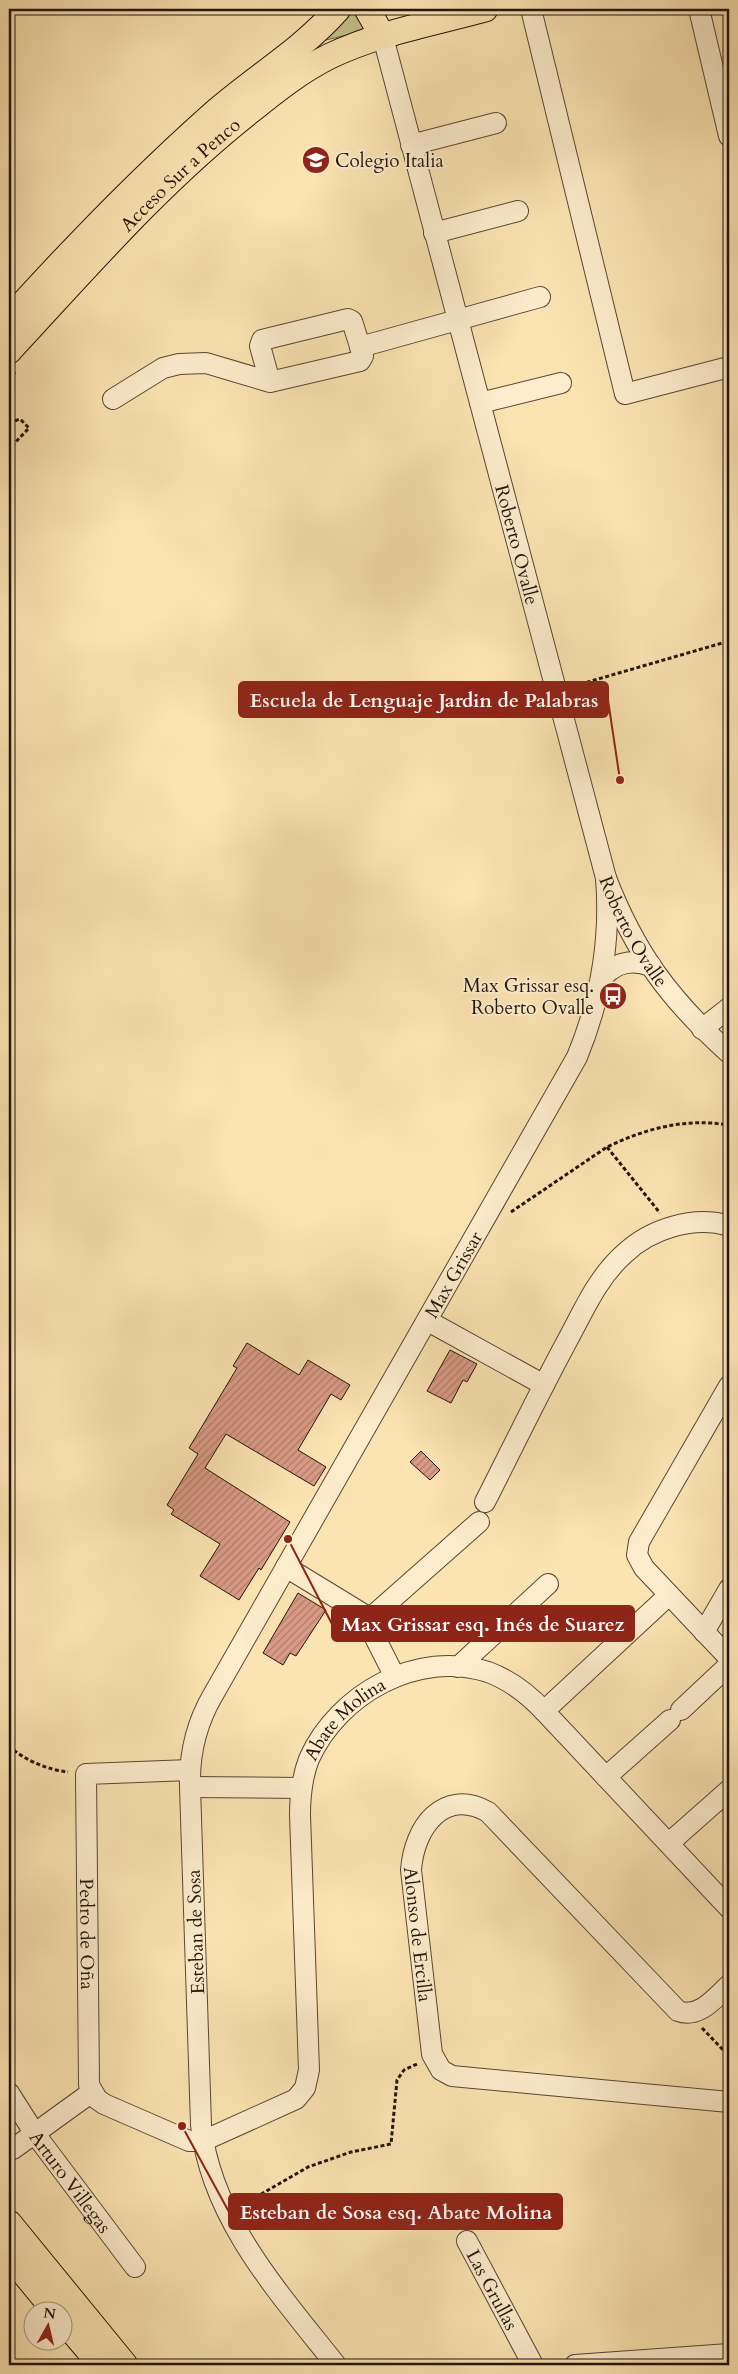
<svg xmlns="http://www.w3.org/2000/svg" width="738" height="2374" font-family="Cardo,serif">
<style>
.green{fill:#c4c288;stroke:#746a49}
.building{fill:url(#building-hatch);stroke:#23130a}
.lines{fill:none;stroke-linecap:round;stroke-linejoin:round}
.minor-casing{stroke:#594734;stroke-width:22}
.major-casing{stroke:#23130a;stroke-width:27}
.path{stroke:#23130a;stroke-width:3;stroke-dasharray:4 2.5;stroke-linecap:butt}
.minor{stroke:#fdedcd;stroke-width:20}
.major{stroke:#fce4b2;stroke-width:25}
.labels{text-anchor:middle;stroke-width:4;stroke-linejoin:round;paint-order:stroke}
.poi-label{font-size:19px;fill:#23130a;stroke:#fdedcd;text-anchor:start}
.street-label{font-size:19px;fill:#23130a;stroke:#fdedcd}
.leader{fill:none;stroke:#8f2418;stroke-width:2}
.callout-dot{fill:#8f2418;stroke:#fdedcd;stroke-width:2}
.callout{fill:#8f2418;stroke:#8f2418;stroke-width:2}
.callout-label{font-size:20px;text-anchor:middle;font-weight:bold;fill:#fff}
</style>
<defs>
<pattern id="building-hatch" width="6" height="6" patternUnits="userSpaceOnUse" patternTransform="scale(1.25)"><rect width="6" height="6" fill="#da9b86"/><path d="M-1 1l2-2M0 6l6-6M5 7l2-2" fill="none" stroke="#b07d6c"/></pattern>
</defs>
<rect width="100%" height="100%" fill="#fce4b2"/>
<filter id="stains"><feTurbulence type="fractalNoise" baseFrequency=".004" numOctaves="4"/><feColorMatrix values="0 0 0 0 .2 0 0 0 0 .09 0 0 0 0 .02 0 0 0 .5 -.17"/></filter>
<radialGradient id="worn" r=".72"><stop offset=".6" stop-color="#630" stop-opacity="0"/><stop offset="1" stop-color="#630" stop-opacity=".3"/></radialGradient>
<path class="green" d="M353,9L371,29L322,41Z"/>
<g class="building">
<path d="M247,1343L299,1375L308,1360L350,1385L341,1400L331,1394L298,1450L326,1467L314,1486L226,1434L205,1468L290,1522L261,1570L259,1568L239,1600L200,1576L220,1544L171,1514L174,1510L167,1505L198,1454L189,1448L237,1368L233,1366Z"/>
<path d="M450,1350L477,1364L467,1382L463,1380L451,1403L427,1391Z"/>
<path d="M421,1451L440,1470L430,1480L410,1462Z"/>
<path d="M298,1593L326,1610L296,1656L290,1653L283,1665L263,1653Z"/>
</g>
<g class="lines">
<defs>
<g id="minor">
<path d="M531,9L625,394L729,367"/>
<path d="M699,9L729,136"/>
<path id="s1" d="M383,37L606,878C635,953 670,1000 729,1053"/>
<path d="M411,145L496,123"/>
<path d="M434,233L518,211"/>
<path d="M360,347L540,297"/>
<path d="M113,399L163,368L179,364L206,363L270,382L360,361L363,356L352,321L348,319L262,340L260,346L270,382"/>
<path d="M480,403L561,383"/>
<path d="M603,977C616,962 632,959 651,966"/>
<path d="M702,1029L729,1008"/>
<path d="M428,1321L544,1385"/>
<path d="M729,1386L639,1542L637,1555L644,1568L729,1658"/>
<path d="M485,1502C512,1449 538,1395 566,1343C583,1312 597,1278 624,1254C650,1229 694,1215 729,1226"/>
<path d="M286,1567L363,1614L395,1677"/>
<path d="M367,1621L479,1522"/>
<path d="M704,1632L729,1589"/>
<path d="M458,1667L548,1584"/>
<path d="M681,1710L729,1665"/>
<path d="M544,1711L669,1595"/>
<path id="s2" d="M190,1770L86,1774L89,2085L97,2099L104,2104L189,2141H203L296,2099L305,2088L309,2070L300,1815C300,1796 302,1777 309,1759C338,1694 418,1649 488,1672C510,1680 528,1694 544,1711L729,1908"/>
<path d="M606,1777L670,1720"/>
<path d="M190,1787L301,1788"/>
<path d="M669,1843L729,1790"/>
<path id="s3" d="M729,1985C715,1998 699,2019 678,2011L488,1812C443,1787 414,1828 411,1870L432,2054L441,2070L452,2076L729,2102"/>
<path id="s4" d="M9,2093L35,2134L135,2267"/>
<path d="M13,2149L92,2092"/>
<path id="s5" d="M467,2241L533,2365"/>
<path id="s6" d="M336,2365C280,2294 211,2219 201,2125L190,1787C189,1753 196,1724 213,1695L577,1057C601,999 611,941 606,878"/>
<path d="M575,2365L729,2354"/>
</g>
<g id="major">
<path d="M367,9L383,37"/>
<path d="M9,319C74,247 141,178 213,114C254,78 302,50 338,9"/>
<path id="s7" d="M9,351C86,268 160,182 249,112C275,91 300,71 330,56C378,33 434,23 485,9"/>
<path d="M9,2223L125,2365"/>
<path d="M9,2255L56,2312"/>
<path d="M62,2319L101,2365"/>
</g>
</defs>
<use href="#minor" class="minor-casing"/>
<use href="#major" class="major-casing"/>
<g class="path">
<path d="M9,379L15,372"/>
<path d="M9,423L20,419L29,428L9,449"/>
<path d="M574,686L729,641"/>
<path d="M607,1147L660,1213"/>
<path d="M511,1212L607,1147C647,1128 685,1118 729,1125"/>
<path d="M9,1666L11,1683L9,1721"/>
<path d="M9,1746C24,1760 48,1770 68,1772"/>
<path d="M702,2028L729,2056"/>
<path d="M244,2204L308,2167L351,2152L391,2144L397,2080L404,2070L417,2064"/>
</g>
<use href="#minor" class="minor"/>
<use href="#major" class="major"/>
</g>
<defs>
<symbol id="school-disc" viewBox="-11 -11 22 22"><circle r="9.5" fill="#8f2418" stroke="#fdedcd"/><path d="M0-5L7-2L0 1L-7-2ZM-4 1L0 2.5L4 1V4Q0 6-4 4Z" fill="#fff"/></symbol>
<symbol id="bus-disc" viewBox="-11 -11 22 22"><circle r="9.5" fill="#8f2418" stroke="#fdedcd"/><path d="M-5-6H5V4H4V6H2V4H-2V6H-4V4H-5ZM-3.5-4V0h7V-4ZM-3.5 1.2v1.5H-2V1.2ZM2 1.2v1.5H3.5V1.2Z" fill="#fff"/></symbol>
</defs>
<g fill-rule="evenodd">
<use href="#school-disc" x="300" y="144" width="32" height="32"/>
<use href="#bus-disc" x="597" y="980" width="32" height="32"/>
</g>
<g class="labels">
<g class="poi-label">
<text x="335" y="167">Colegio Italia</text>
<text x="594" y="992" text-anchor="end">Max Grissar esq.<tspan x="594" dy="22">Roberto Ovalle</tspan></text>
</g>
<g class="street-label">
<text dy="7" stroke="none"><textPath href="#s7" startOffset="246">Acceso Sur a Penco</textPath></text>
<text dy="7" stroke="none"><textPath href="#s1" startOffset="525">Roberto Ovalle</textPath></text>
<text dy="7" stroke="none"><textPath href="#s1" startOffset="930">Roberto Ovalle</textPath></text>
<text dy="7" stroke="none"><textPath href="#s6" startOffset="1198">Max Grissar</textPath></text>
<text dy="7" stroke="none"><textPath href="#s2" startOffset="1048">Abate Molina</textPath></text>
<text transform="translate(195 1932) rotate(-92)" y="7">Esteban de Sosa</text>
<text dy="7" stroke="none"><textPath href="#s2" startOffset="264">Pedro de Oña</textPath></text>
<text dy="7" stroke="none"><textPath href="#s3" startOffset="519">Alonso de Ercilla</textPath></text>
<text dy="7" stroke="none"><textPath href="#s4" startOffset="108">Arturo Villegas</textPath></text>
<text dy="7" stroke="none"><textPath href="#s5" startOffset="55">Las Grullas</textPath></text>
</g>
</g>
<path class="leader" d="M620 780L608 700M288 1539L332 1624M182 2126L229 2212"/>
<g class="callout-dot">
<circle cx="620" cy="780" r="5"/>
<circle cx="288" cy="1539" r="5"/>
<circle cx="182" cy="2126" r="5"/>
</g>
<g class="callout">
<rect x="239" y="682" width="369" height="35" rx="5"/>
<rect x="332" y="1606" width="302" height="35" rx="5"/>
<rect x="229" y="2194" width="333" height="35" rx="5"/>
</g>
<g class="callout-label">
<text x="424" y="707">Escuela de Lenguaje Jardin de Palabras</text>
<text x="483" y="1631">Max Grissar esq. Inés de Suarez</text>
<text x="396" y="2219">Esteban de Sosa esq. Abate Molina</text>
</g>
<rect width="738" height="2374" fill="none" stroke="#fce4b2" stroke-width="30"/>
<rect x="10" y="10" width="718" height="2354" fill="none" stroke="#23130a" stroke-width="2.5"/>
<rect x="15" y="15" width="708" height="2344" fill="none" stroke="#23130a"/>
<g transform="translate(48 2326) rotate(8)"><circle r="24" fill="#fdedcd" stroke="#a6967f"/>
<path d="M0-4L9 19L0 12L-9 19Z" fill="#8f2418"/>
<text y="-8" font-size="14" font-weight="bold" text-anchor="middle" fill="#23130a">N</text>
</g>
<rect width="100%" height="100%" filter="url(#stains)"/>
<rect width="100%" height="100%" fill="url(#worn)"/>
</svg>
